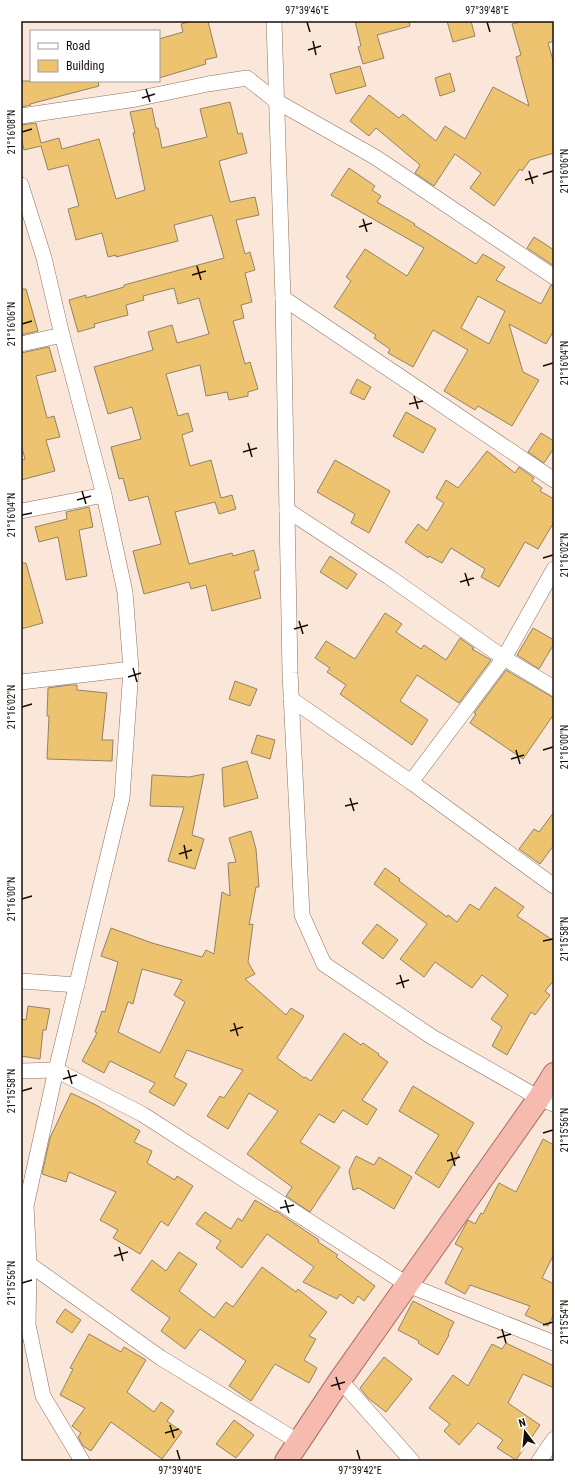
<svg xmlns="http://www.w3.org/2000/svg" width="575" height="1482" font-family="'Roboto Condensed',sans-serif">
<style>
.building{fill:#edc36f;stroke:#928364;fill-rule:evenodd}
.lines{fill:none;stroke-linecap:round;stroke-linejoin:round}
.minor-casing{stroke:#8f725d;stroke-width:16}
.trunk-casing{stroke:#a77266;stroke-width:24}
.minor{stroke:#fff;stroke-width:15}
.trunk{stroke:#f6baae;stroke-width:22}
.ticks{fill:none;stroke:#180d06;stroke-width:1.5}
.neatline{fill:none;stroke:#180d06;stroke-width:1.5}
.ticks-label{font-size:10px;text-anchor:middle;fill:#180d06}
</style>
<rect width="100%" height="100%" fill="#fae7d9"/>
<g class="building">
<path d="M193,21H208L217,57L205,60L206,64L159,78V39L183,32L181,24Z"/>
<path d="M355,21H409L410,26L377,35L384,58L363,64L358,47L361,46Z"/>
<path d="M447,21H471L475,36L453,42Z"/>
<path d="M524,21H554V41L548,43L554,64V153L530,160L522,171L520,169L494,206L470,188L481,173L455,154L434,186L415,173L420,165L376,128L369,136L350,121L369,95L399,118L403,114L436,141L445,126L465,139L493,87L529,106L516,57L521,55L512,24Z"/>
<path d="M360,66L366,86L336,94L330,74Z"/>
<path d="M450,73L455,91L440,96L435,78Z"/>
<path d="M21,81H98L99,86L30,104L31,105L21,107Z"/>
<path d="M230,102L238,134L242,133L247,153L219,161L230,202L255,197L259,215L236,220L245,254L250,252L255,270L245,273L252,302L241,305L244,318L233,321L245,364L250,362L258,389L248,392V396L229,400L227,392L206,396L200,365L166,374L178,416L188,413L193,431L182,435L190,466L211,460L221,498L232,495L236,509L219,514L215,502L175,512L189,564L232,553L233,556L254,550L259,570L254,571L261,598L212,611L206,585L191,589L189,582L144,594L133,551L161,544L148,496L129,501L123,478L119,479L111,447L141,439L132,407L108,414L94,367L153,350L148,332L172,325L177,343L209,334L199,298L178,304L174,288L143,296L144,300L126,305L128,315L94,324L95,327L78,332L69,300L86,295V298L124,287V285L224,258L212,215L174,225L178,241L116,257V255L108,257L102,233L76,240L68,209L79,206L68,165L48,170L41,146L24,150L21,137V125L36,123L41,143L59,138L62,149L99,139L116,199L145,190L133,133H135L130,112L152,108L156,128H158L162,148L207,137L200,109Z"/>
<path d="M349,168L375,186L372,190L381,196L377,202L415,224L414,225L476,264L483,254L505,267L496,280L541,304L551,285L554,286V330L546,344L509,324L523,372L539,380L512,426L478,406L475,410L444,391L468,350L433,330L413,367L388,353L390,349L374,338L376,335L334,307L351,281L346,277L365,249L407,276L424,248L331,195ZM478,296L505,311L489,344L461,328Z"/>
<path d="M534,237L554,250V266L527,248Z"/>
<path d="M21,289H26L38,331L21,335Z"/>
<path d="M49,347L56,371L36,376L47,418L54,416L60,437L46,440L55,471L21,480V460L25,459L21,444V353Z"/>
<path d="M357,379L371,387L364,400L350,393Z"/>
<path d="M406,412L436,429L423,453L393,436Z"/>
<path d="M541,433L554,441V448L544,463L528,452Z"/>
<path d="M487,451L515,473L519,467L534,478L532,481L542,488L540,491L554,499V522L538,549L525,542L499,587L481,577L485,569L451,548L442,563L429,556L428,558L405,542L418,524L427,531L444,503L436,498L446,480L458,488Z"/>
<path d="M335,460L390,491L369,533L351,523L355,514L317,492Z"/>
<path d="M89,507L93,527L79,530L87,576L66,580L58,537L39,542L35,527L67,519L66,512Z"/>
<path d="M330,556L357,574L347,589L320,572Z"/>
<path d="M21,563H26L43,623L21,629Z"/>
<path d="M385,613L402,624L396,632L421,649L424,645L446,660L460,638L474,648L472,649L491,660L459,703L417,675L400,701L428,720L412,745L340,694L346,685L327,672L330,668L315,658L326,641L355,659Z"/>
<path d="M533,628L554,640V644L539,669L517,655Z"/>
<path d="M506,670L554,698V714L523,759L470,723L476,714L474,713Z"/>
<path d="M235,681L257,689L250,706L229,699Z"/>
<path d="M69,685H77V690L107,693L102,740H113L112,761L47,759L49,716H47L48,688Z"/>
<path d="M257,735L275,740L270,759L251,753Z"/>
<path d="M247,761L258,798L224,807L222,768Z"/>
<path d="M204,774L192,835L204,839L195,869L168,861L184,807L150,806L152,775L189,777Z"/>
<path d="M554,812V845L540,864L519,849L534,829L539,832Z"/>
<path d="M251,831L256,849L259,887H256L249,925L253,924L248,962L255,974L245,979L286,1015L291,1008L304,1016L277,1058L304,1078L305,1077L311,1081L344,1033L361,1045L363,1043L379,1054L378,1055L388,1062L362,1100L377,1109L367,1125L343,1110L334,1123L319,1114L300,1142L340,1167L310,1212L286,1196L292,1187L247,1154L278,1111L249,1093L228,1129L207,1116L220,1096L224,1098L243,1070L187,1050L174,1077L187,1084L174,1106L149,1092L155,1083L110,1061L104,1073L82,1061L97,1033L95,1032L102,1011L105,1012L118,962L101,956L111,928L152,943L202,957L206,950L214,954L222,892L230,896L228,863L236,862L229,838ZM142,969L182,980L174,995L185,1002L160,1053L118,1032L128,1002L133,1004Z"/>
<path d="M385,868L400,879L399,881L447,917L448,915L457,922L470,904L479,910L495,887L524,907L517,916L554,941V980L545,991L550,995L535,1015L531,1012L507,1055L492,1046L502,1027L491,1019L508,995L482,975L472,988L435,962L424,977L400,959L427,924L374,884Z"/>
<path d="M377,924L398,940L383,959L362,943Z"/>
<path d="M28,1006L50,1009L46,1030H43L40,1059L21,1056V1019L26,1020Z"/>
<path d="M413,1086L474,1123L456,1153L459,1155L439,1188L415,1173L439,1135L399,1111Z"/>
<path d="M71,1093L96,1105L140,1131L134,1142L152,1151L147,1163L175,1180L177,1176L193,1186L168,1226L161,1221L140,1254L113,1238L118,1230L100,1220L116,1192L69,1172L66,1182L42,1174L50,1138Z"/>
<path d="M543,1139L554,1145V1254L542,1278L554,1284V1314L548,1326L525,1315L530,1306L470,1285L465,1294L445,1283L463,1248L455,1244L468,1220L475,1224L481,1213L483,1214L499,1183L516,1192Z"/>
<path d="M356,1156L374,1165L379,1157L412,1177L394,1209L359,1188L353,1190L349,1171Z"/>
<path d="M255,1200L275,1212L276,1211L319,1240L318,1242L338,1255L336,1257L375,1286L364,1301L358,1296L353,1304L340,1294L337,1299L303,1282L314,1267L267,1234L242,1268L216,1248L221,1241L196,1224L205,1212L231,1229L238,1218L242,1221Z"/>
<path d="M179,1252L197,1264L179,1291L214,1318L226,1302L233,1307L262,1267L296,1292L298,1289L327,1312L309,1336L316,1339L304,1360L317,1368L309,1383L275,1364L251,1401L229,1386L246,1361L200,1329L185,1349L161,1331L170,1318L131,1290L152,1260L166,1271Z"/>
<path d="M413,1301L454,1322L448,1334L449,1335L438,1355L418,1343L419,1341L398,1330Z"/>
<path d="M65,1309L81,1320L72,1333L56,1322Z"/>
<path d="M89,1334L121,1352L124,1347L146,1360L127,1392L154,1412L161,1402L174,1411L167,1421L182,1432L162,1459L111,1422L91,1451L83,1446L78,1437L81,1433L72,1426L85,1408L60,1395L73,1369L70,1368Z"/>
<path d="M506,1343L554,1366V1388L523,1374L508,1403L540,1425L516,1460L497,1448L503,1440L478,1423L459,1445L444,1431L450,1424L429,1408L453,1375L468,1386L492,1344L502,1349Z"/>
<path d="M384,1357L412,1379L386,1412L368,1398L360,1388Z"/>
<path d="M234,1420L254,1435L236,1458L216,1444Z"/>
</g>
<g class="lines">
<defs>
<g id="minor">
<path d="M274,21L283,298L290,673L302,915L324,964L432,1037L539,1098L554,1104"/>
<path d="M21,116L136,99L208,84L247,78L276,101L375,157L554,277"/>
<path d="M21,185L44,258L62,335L104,495L125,592L131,669L122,798L56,1070L26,1206L29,1264L28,1325L43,1396L82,1461"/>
<path d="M283,298L554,480"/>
<path d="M21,344L62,335"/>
<path d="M287,510L389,577L504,658L554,688"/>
<path d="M21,511L104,495"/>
<path d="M21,682L131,669"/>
<path d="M291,699L411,782L554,886"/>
<path d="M411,782L504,658L554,569"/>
<path d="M21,981L77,985"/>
<path d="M21,1071L56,1070L142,1114L408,1285L554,1343"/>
<path d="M29,1264L161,1358L299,1442"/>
<path d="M340,1380L412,1461"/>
<path d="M539,1461L554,1439"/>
</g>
<path id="trunk" d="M286,1461L340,1380L539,1098L554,1074"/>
</defs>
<use href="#minor" class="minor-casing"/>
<use href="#trunk" class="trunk-casing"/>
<use href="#minor" class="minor"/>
<use href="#trunk" class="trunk"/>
</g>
<path class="ticks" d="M307,22L310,32M487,22L490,32M313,41L316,55M308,50L321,46M146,89L150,102M142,98L155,94M22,132L32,129M529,171L533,184M543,174L553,171M525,180L538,176M363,219L367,232M359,227L372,223M197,266L201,280M192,275L206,271M22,324L32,321M543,366L553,363M414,396L418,409M409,404L423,401M248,443L252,457M243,452L257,448M82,491L86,504M77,500L91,496M22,515L32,513M543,558L553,555M465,573L469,586M460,582L474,578M299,621L303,634M294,629L308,625M133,668L137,682M128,677L141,673M22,707L32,704M516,750L520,764M543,750L553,747M511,759L524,755M350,798L354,811M345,806L358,803M184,845L187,859M179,854L192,850M22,899L32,896M543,941L553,939M400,975L404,988M396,984L409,980M234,1023L238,1036M230,1031L243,1027M68,1070L72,1084M63,1079L77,1075M22,1091L32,1088M543,1133L553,1130M451,1152L455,1166M447,1161L460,1157M285,1200L289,1213M280,1208L294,1205M119,1247L123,1261M114,1256L128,1252M22,1283L32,1280M543,1325L553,1322M502,1329L506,1343M497,1338L511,1334M336,1377L340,1390M331,1386L345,1382M170,1425L174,1438M165,1433L179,1429M177,1450L180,1460M357,1450L360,1460"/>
<rect width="575" height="1482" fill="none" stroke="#ffffff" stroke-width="44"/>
<rect x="30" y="30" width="130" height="52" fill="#ffffff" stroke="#a39e9b"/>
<rect x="38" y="43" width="20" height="6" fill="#ffffff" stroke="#a39e9b"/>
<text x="66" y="50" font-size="12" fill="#180d06">Road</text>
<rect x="38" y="60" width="20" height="12" fill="#edc36f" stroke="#a39e9b"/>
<text x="66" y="70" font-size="12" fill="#180d06">Building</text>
<g transform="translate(525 1432) rotate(344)" stroke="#ffffff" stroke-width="3" paint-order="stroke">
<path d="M0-3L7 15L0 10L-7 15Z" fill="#180d06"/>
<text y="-6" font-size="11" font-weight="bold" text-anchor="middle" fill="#180d06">N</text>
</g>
<rect x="22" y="22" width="531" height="1438" class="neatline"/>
<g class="ticks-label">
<text x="307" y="14">97°39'46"E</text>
<text x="487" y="14">97°39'48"E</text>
<text transform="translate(11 132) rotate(-90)" y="4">21°16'08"N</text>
<text transform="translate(564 171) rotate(-90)" y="4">21°16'06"N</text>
<text transform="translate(11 324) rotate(-90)" y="4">21°16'06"N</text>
<text transform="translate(564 363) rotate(-90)" y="4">21°16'04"N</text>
<text transform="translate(11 515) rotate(-90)" y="4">21°16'04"N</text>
<text transform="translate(564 555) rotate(-90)" y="4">21°16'02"N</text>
<text transform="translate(11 707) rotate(-90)" y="4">21°16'02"N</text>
<text transform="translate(564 747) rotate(-90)" y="4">21°16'00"N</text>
<text transform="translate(11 899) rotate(-90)" y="4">21°16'00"N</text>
<text transform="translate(564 939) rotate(-90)" y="4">21°15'58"N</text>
<text transform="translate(11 1091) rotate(-90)" y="4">21°15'58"N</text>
<text transform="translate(564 1130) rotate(-90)" y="4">21°15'56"N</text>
<text transform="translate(11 1283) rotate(-90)" y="4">21°15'56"N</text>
<text transform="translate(564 1322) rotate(-90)" y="4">21°15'54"N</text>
<text x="180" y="1474">97°39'40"E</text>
<text x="360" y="1474">97°39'42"E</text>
</g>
</svg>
